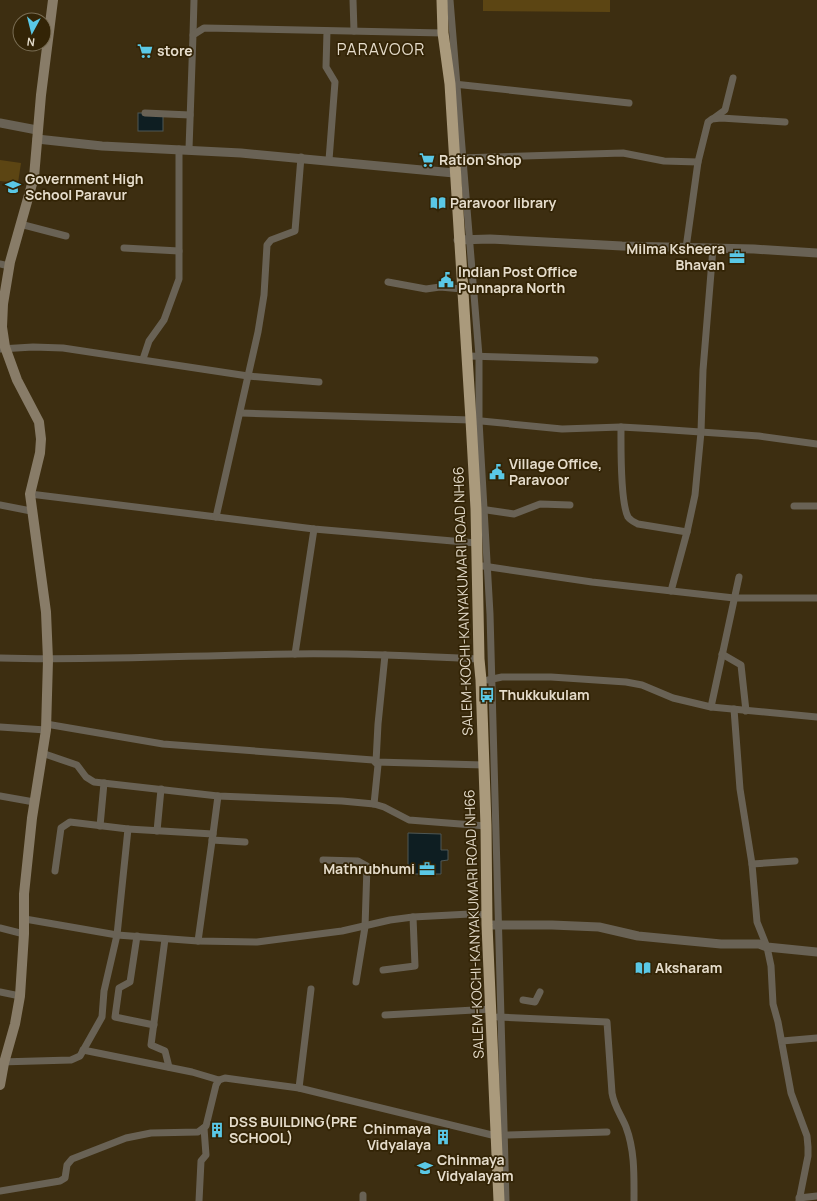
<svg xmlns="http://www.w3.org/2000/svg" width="817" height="1201" font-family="Manrope,sans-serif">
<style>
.green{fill:#5c4513}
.water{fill:#0e1e22;stroke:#4e5755}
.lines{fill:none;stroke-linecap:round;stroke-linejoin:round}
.minor{stroke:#696255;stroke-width:7}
.tertiary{stroke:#696255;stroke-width:9}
.secondary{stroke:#887c68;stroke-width:10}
.trunk{stroke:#aa9a7c;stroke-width:11}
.labels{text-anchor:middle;stroke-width:3.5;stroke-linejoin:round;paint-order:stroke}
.poi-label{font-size:14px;font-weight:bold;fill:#e5dccb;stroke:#332406;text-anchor:start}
.street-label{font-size:14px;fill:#e5dccb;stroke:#332406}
.quarter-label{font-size:16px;letter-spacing:1px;fill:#e5dccb;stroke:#332406}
</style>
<rect width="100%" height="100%" fill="#3d2e11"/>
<g class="green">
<path d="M483,0H610V12L483,11Z"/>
<path d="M0,160L21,163L18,183L0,181Z"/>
</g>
<g class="water">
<rect x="138" y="113" width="25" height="18"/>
<path d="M408,833L441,834V850H448V860L441,861V874H408Z"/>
</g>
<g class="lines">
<g class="minor">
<path d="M353,0L354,31"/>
<path d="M450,0L479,356V421L490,614L506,1201"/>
<path d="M327,31L326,67L335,82L329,160"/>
<path d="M193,35L194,0"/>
<path d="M454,84L629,103"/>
<path d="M145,113L190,115"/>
<path d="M714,118L725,110L733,78"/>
<path d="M189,149L193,35L204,28L443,33"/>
<path d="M459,158L623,153L664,161L698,162"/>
<path d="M20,224L66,236"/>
<path d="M124,248L179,251"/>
<path d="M686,248L698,162L708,122L712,119L721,118L785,122"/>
<path d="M0,264L9,266"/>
<path d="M388,282L426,289L440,287L462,289"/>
<path d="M0,349L33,347L63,348L248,376L319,382"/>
<path d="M468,356L595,360"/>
<path d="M143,359L149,341L164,320L179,279V149"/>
<path d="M241,413L471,420L562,429L621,427L657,429L759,436L817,444"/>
<path d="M621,427C621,446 620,502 628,517C631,521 634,522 638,524L687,532"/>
<path d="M30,494L314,529L476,543"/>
<path d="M0,505L31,511"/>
<path d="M794,506H817"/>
<path d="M480,509L514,514L540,504L570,505"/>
<path d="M216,517L258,332L264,295L267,245L271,240L295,231L301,157"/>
<path d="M483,566L592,582L734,598H817"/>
<path d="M671,591L687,532L695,495L701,432L703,370L713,248"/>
<path d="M295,654L314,529"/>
<path d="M722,654L741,665L746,711"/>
<path d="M385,655L378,724L376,762L484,765"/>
<path d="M0,658C98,661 196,655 294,654C356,653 418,656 479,659"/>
<path d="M488,680L502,677H551L626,682L642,685L673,698L711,707L817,717"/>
<path d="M711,707L739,577"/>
<path d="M734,709L740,789L752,864L757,922L767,947L771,966L773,1004L778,1022L791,1093L807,1136L808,1147V1156L799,1201"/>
<path d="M46,724L163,744L373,760L378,765L374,804"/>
<path d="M0,727L46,730"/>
<path d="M42,753L77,765L86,777L94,782L218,796L342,801L374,804L384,807L409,820L486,826"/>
<path d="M0,796L34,802"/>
<path d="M100,826L104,783"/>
<path d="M157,831L161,789"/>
<path d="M212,840L245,842"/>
<path d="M323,860L358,861L367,866L365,927L356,982"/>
<path d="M752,864L795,861"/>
<path d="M55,871L61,828L70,822L128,829"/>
<path d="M25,919L117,935L198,941L257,942L342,931L390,920L413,917L470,914L487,915"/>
<path d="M0,928L24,934"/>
<path d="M137,936L130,982L119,988L115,1017L154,1025"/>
<path d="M165,939L151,1045L165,1051L169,1067"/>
<path d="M198,941L213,834"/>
<path d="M383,970L415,966L413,917"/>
<path d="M0,992L20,996"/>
<path d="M523,1000L535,1002L540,992"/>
<path d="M385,1015L492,1009"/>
<path d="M498,1017L607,1022L612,1093C614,1106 621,1115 626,1127C635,1151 634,1176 634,1201"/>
<path d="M782,1041L817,1038"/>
<path d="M83,1050L192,1072L219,1080"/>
<path d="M0,1062L71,1060L80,1056L102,1017L104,991L117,935L128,829L213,834L218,796"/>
<path d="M299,1088L311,989"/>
<path d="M506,1135L607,1132"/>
<path d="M0,1191L60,1181L65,1178L67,1165L72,1159L126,1138L151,1133L198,1132L206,1126L216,1085L219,1080L225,1078L299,1088L496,1136"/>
<path d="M799,1198L817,1196"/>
<path d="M199,1201L201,1161L206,1155L204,1128"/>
<path d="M363,1201V1195"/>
</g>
<g class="tertiary">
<path d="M0,123L37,130"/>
<path d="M37,139L102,146L241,153L454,173"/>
<path d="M458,240L490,239L622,246L754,249L817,253"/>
<path d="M487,925H552L599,927L638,936L721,944H759L767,947L817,952"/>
</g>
<path class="secondary" d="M0,1085L4,1063L15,1024L20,996L24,934V894L32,818L46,730L48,660L46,612L30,494L40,453L41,439L39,422L17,380L5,347L2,327L3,304L10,262L34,177L41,95L53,0"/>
<path class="trunk" d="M442,0L443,33L450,84L471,420L476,509L479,659L481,680L486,826L487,925L499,1201"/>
</g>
<defs>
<symbol id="supermarket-bare" viewBox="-9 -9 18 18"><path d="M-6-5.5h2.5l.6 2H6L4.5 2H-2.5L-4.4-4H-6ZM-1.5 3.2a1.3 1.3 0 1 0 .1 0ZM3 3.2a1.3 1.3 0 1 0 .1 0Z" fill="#5ac8e6" stroke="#332406" stroke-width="2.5" paint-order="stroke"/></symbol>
<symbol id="school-bare" viewBox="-9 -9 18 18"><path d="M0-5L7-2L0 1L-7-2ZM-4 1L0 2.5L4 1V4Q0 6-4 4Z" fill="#5ac8e6" stroke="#332406" stroke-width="2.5" paint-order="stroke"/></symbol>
<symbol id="library-bare" viewBox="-9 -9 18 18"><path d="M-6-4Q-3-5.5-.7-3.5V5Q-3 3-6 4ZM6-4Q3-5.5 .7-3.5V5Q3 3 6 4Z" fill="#5ac8e6" stroke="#332406" stroke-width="2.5" paint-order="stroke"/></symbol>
<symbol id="office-bare" viewBox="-9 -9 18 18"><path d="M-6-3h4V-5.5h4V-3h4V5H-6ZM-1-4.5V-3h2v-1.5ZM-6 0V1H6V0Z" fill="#5ac8e6" stroke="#332406" stroke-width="2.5" paint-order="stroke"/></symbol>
<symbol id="civic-bare" viewBox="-9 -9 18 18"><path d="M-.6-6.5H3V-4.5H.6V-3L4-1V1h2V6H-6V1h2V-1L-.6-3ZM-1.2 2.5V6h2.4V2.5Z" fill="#5ac8e6" stroke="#332406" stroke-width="2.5" paint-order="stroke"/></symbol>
<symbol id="bus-bare" viewBox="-9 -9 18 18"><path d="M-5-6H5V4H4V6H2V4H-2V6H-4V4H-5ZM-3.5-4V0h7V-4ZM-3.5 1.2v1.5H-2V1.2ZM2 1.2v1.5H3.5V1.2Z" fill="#5ac8e6" stroke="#332406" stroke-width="2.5" paint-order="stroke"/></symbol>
<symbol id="building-bare" viewBox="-9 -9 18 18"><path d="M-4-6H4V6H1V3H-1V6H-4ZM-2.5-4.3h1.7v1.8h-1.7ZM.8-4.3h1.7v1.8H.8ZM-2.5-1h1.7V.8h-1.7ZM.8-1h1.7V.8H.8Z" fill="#5ac8e6" stroke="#332406" stroke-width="2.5" paint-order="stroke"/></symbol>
</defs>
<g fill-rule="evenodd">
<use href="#supermarket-bare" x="134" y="40" width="22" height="22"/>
<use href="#supermarket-bare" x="416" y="149" width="22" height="22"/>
<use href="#school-bare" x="2" y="176" width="22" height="22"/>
<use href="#library-bare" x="427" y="192" width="22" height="22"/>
<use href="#office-bare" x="726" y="246" width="22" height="22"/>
<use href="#civic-bare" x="435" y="269" width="22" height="22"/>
<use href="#civic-bare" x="486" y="461" width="22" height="22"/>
<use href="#bus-bare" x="476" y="684" width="22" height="22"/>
<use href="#office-bare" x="416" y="858" width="22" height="22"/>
<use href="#library-bare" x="632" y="957" width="22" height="22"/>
<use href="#building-bare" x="206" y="1119" width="22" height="22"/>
<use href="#building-bare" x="432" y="1126" width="22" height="22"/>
<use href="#school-bare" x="414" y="1157" width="22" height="22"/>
</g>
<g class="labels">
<g class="poi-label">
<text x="157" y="56">store</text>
<text x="439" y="165">Ration Shop</text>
<text x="25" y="184">Government High<tspan x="25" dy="16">School Paravur</tspan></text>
<text x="450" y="208">Paravoor library</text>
<text x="725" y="254" text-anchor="end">Milma Ksheera<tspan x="725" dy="16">Bhavan</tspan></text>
<text x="458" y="277">Indian Post Office<tspan x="458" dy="16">Punnapra North</tspan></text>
<text x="509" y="469">Village Office,<tspan x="509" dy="16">Paravoor</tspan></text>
<text x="499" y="700">Thukkukulam</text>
<text x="415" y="874" text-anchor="end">Mathrubhumi</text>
<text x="655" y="973">Aksharam</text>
<text x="229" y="1127">DSS BUILDING(PRE<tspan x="229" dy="16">SCHOOL)</tspan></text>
<text x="431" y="1134" text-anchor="end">Chinmaya<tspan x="431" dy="16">Vidyalaya</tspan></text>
<text x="437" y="1165">Chinmaya<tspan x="437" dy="16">Vidyalayam</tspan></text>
</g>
<g class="street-label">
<text transform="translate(463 601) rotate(-92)" y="5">SALEM-KOCHI-KANYAKUMARI ROAD NH66</text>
<text transform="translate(474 924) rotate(-92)" y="5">SALEM-KOCHI-KANYAKUMARI ROAD NH66</text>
</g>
<g class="quarter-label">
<text x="381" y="55">PARAVOOR</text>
</g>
</g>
<g transform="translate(32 32) rotate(187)"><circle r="19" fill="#332406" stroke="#7a6e55"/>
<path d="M0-3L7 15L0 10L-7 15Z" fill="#5ac8e6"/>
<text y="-6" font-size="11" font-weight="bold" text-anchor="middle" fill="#e5dccb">N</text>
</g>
</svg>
